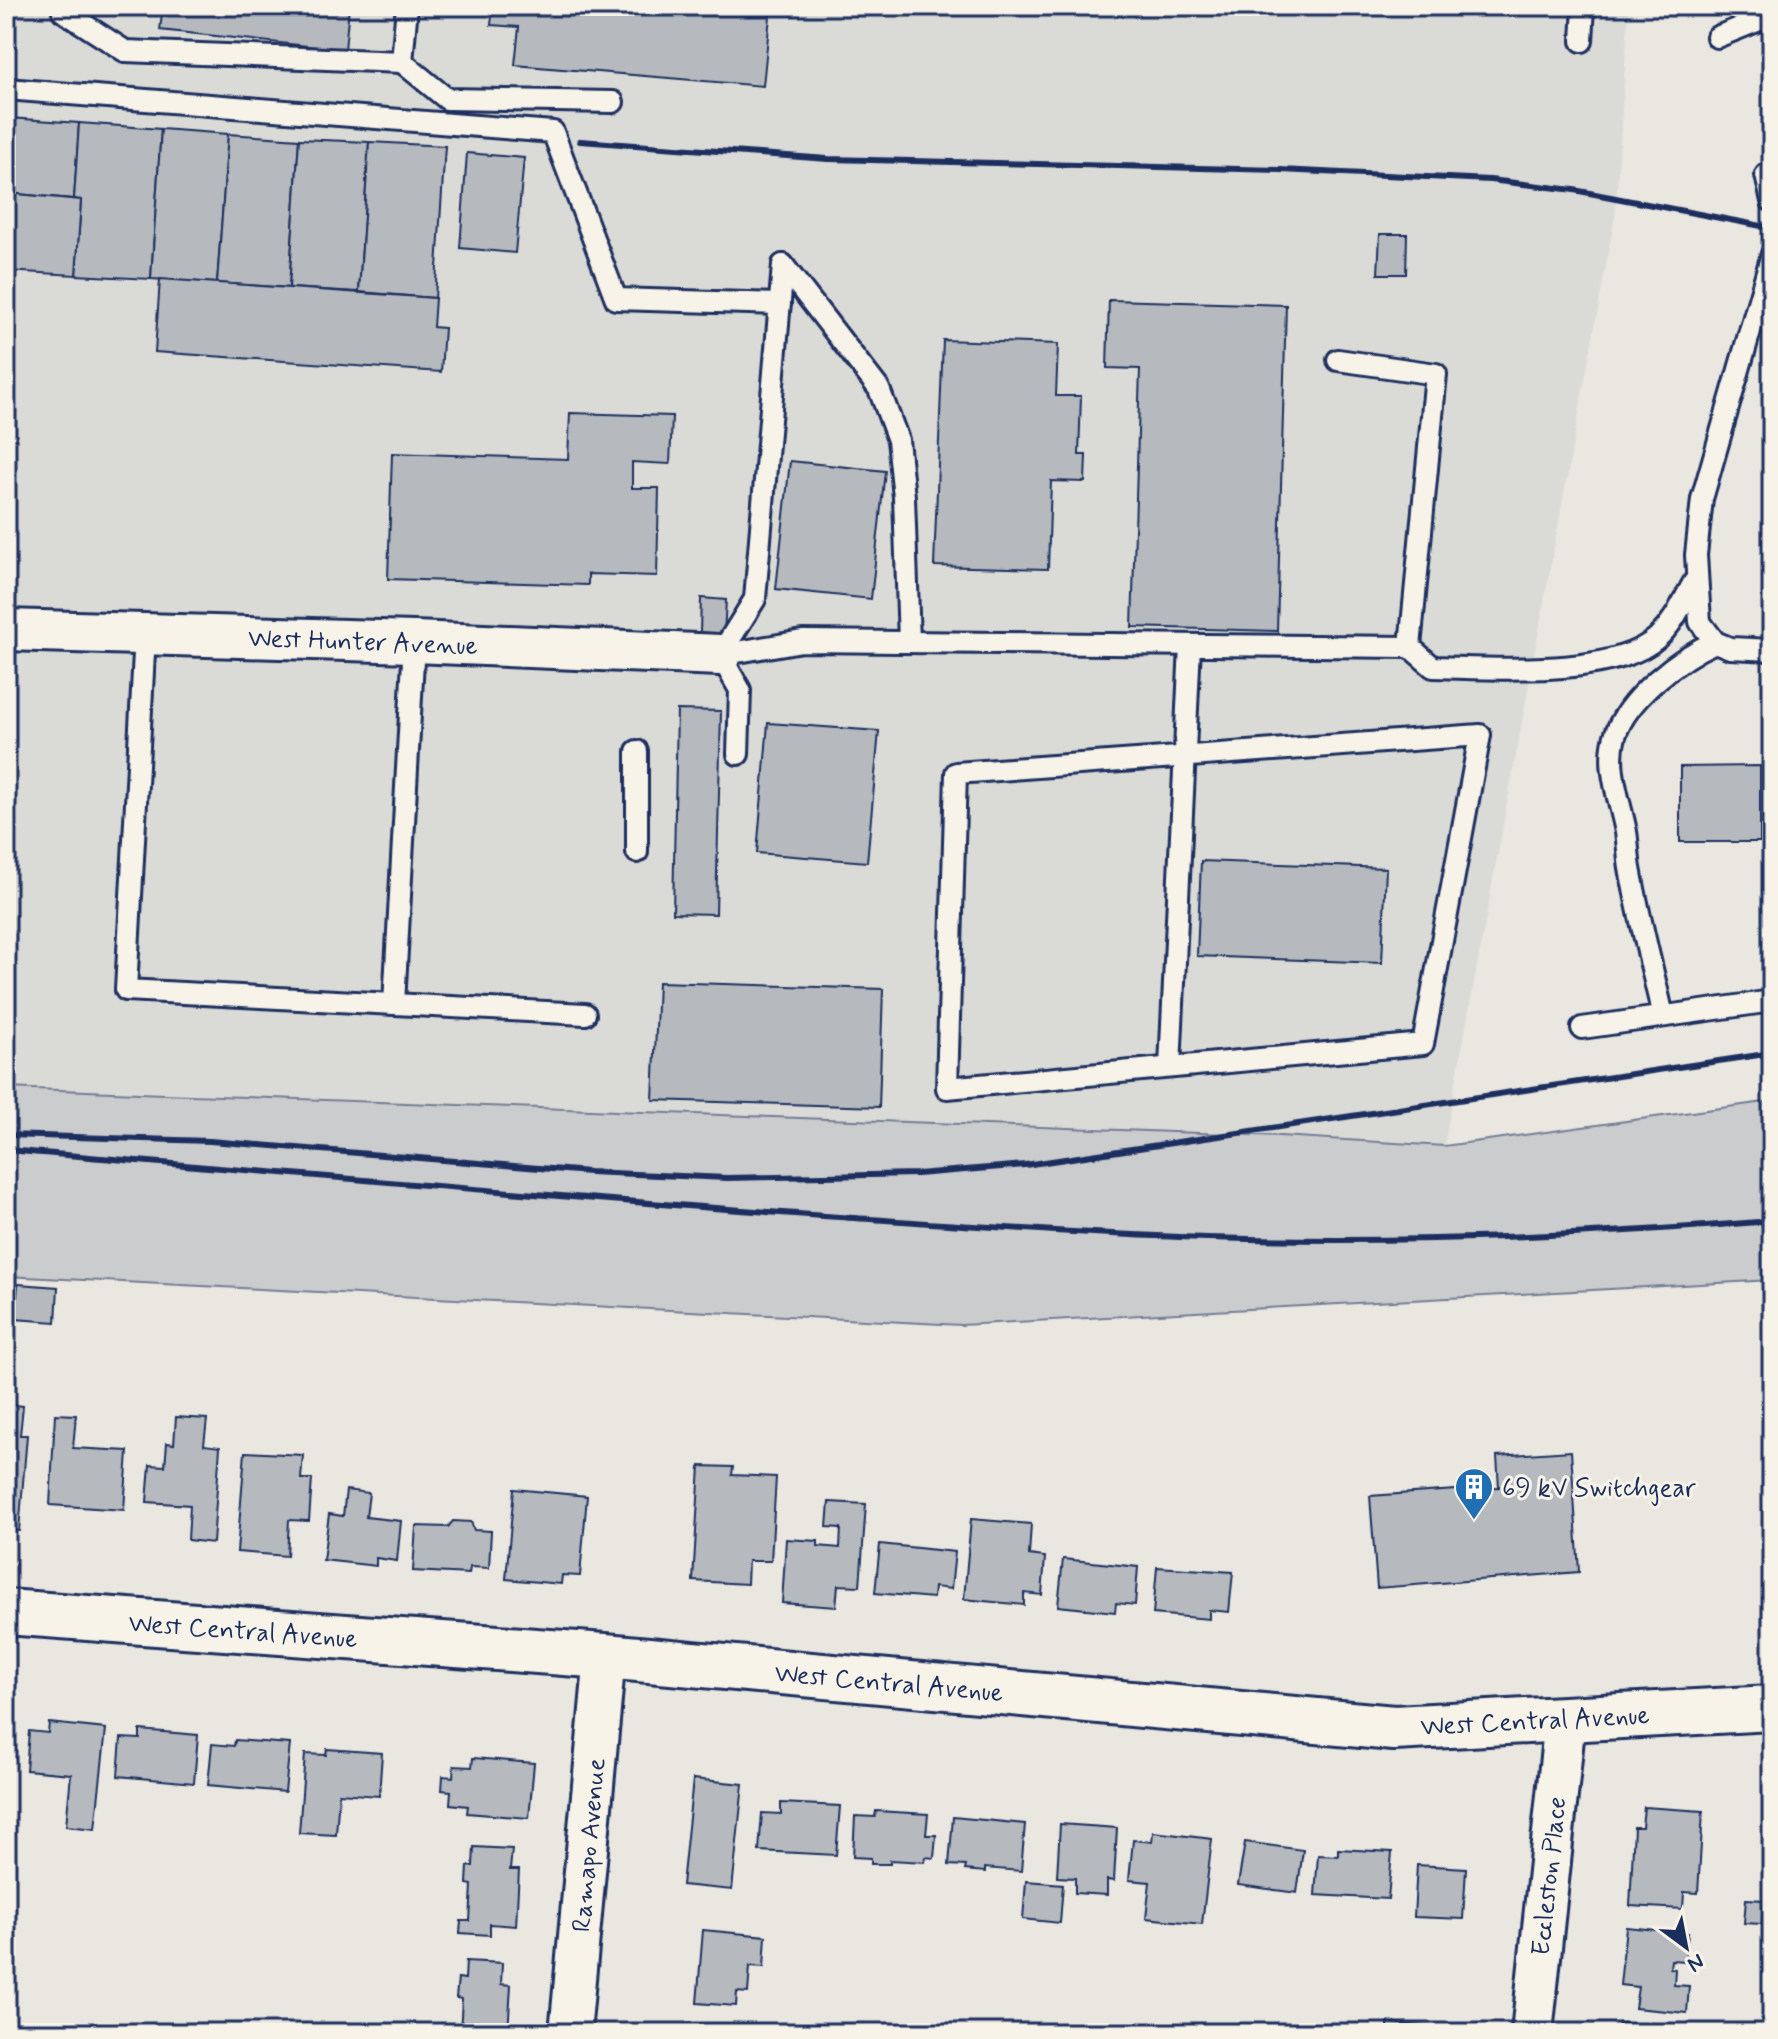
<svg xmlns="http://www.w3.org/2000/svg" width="1778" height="2039" font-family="Mynerve,sans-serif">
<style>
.built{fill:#dadad6}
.green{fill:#cbcccd;stroke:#737e96;stroke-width:2}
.building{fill:#b6babf;stroke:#1b2f5e;stroke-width:2}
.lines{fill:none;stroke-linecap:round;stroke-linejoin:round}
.service-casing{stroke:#1b2f5e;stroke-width:26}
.minor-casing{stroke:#1b2f5e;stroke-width:46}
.tertiary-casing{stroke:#1b2f5e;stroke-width:50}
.service{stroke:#f7f3e8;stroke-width:20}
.minor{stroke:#f7f3e8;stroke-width:40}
.tertiary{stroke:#f7f3e8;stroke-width:44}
.rail{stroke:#1b2f5e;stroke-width:6}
.labels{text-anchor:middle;stroke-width:6;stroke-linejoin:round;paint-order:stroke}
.street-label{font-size:26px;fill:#1b2f5e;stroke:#f7f3e8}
.poi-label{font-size:26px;fill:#1b2f5e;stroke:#f7f3e8;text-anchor:start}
</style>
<rect width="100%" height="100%" fill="#eae7e0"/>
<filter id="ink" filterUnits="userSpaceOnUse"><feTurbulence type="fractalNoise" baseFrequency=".0125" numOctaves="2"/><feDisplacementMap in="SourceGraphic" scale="16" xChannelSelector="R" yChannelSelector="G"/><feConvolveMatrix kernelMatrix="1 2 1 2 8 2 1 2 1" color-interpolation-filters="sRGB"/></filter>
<g filter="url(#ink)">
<path class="built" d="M6,6H1629L1615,216L1444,1146L1280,1136L6,1088Z"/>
<path class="green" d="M6,1088L1280,1136L1444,1146L1772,1101V1280L961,1325L6,1276Z"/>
<g class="building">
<path d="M163,6H349L345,50L160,30Z"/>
<path d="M493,6H771L763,86L515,65L519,27L491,25Z"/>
<path d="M9,118L79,123L74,199L6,193Z"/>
<path d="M79,123L161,129L151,279L76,275L81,200L74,199Z"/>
<path d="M161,129L228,134L217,283L151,279Z"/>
<path d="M228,134L299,139L289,288L217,283Z"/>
<path d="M299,139L369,142L359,292L289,288Z"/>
<path d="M369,142L445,146L435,298L359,292Z"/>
<path d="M467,153L524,158L515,253L460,248Z"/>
<path d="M6,193L81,200L76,275L6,271Z"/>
<path d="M1380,234H1407L1406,274H1378Z"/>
<path d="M160,279L435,298L433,327L444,328L441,372L155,352Z"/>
<path d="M1109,300L1286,305L1277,631L1132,627L1140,369L1107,368Z"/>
<path d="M943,340L1058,344L1056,396H1081L1079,455H1086L1085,482L1051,481L1048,569L934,566Z"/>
<path d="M570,413L672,416L670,464L632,462V488H659L657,576L588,574V585L388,579L392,453L568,459Z"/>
<path d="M790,461L885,471L871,599L776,589Z"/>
<path d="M701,598L726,600L724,634L700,632Z"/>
<path d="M677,710L721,711L716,914L673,913Z"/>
<path d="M768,723L879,731L867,862L757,853Z"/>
<path d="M1760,766V842H1680V767Z"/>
<path d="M1201,861L1386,868L1382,963L1197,956Z"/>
<path d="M658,982L883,989L879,1107L653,1100Z"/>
<path d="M18,1284L58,1287L56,1322L15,1319Z"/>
<path d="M6,1404L23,1406L20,1435H27L19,1531L6,1530Z"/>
<path d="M55,1414L76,1415L73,1448L128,1451L124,1510L50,1505Z"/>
<path d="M176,1417L207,1419L204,1445L220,1447L213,1543L188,1540L190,1505L147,1502L150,1465L165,1466L167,1443L174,1444Z"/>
<path d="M1571,1451L1579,1572L1377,1588L1370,1496L1499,1487L1497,1456Z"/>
<path d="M245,1452L303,1455L301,1479H312L309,1521L289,1520L287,1556L237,1552Z"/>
<path d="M700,1466L733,1467L732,1475L776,1477L771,1561H748L747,1584L693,1581Z"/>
<path d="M514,1489L587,1496L580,1576L562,1575L561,1584L506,1579Z"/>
<path d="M346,1490L369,1493L366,1517L401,1521L397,1561L376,1558V1566L323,1560L329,1514L343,1516Z"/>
<path d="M829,1502L866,1504L860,1586L838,1585L836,1607L782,1603L786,1539L818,1541V1546L840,1548L841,1528L827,1527Z"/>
<path d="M971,1519L1031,1524L1029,1555L1045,1557L1042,1595L1024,1593V1605L964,1599Z"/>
<path d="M453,1521L471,1522L474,1530L491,1531L489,1568L470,1567L469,1574L413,1571L416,1526L448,1527Z"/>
<path d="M880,1544L955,1552L951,1589L934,1587L933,1598L875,1593Z"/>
<path d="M1063,1559L1138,1567L1135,1605L1116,1603L1115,1612L1058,1606Z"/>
<path d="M1157,1567L1233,1572L1229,1612L1209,1610V1619L1153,1614Z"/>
<path d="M49,1723L106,1729L95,1829L66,1826L71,1774L26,1770L29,1731L48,1733Z"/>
<path d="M140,1730L198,1735L194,1783L118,1776L121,1738L140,1739Z"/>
<path d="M235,1740L290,1744L285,1792L208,1785L212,1744L234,1746Z"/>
<path d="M327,1749L382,1753L379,1796L339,1793L336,1835L299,1833L305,1754L326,1755Z"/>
<path d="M473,1758L534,1763L529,1818L467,1813L468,1806L450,1804L451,1791L442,1790L443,1776L453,1777L454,1766L472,1767Z"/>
<path d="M693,1779L743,1784L732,1890L682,1885Z"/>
<path d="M781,1803L840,1806L836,1855L759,1851L762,1813L781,1814Z"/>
<path d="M1644,1807L1703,1811L1698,1893L1684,1892L1683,1909L1630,1906L1634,1827H1642Z"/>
<path d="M876,1811L928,1814L926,1835H936L934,1858L926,1857L925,1862L890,1860V1864H871V1858L853,1857L855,1816L875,1817Z"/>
<path d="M953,1817L1025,1824L1021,1871L985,1868V1872L965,1870L966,1866L949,1865Z"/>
<path d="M1060,1824L1117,1828L1114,1881L1107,1880V1895L1075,1893V1878L1057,1877Z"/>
<path d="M1153,1832L1212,1839L1202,1924L1146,1918L1150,1882L1129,1880L1133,1840L1152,1842Z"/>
<path d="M1245,1842L1303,1850L1297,1893L1238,1885Z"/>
<path d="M474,1847L512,1849L510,1870H519L516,1926L490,1924V1935L460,1933L461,1921H470L472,1885L467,1884L468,1866H473Z"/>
<path d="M1338,1849L1392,1852L1388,1899L1315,1895L1318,1855L1338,1856Z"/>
<path d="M1417,1865L1466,1868L1463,1919L1414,1917Z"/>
<path d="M1026,1881L1063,1884L1060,1923L1023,1919Z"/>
<path d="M1746,1899L1764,1900L1762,1924L1744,1923Z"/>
<path d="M1626,1927L1688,1933L1685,1961L1671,1960L1670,1968L1675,1969L1674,1985L1689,1986L1687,2013L1635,2008L1638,1987L1620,1985Z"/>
<path d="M703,1930L766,1936L764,1967L750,1966L748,1993L737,1992L736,2006L697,2003Z"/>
<path d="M466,1961L502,1963L501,1984L511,1985L508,2033H460L462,1999L456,1998L458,1978L465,1979Z"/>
<path d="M1388,2023L1436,2027V2033H1388Z"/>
<path d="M1619,2023L1667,2028L1666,2033H1618Z"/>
</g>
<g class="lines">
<defs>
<g id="service">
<path d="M63,6V11L125,51L402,62L407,6"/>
<path d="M1717,37L1772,15"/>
<path d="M1582,41L1584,6"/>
<path d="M402,62L447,99L613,102"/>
<path d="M6,89L553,132L616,299L780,304"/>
<path d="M1772,173L1766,175L1772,201"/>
<path d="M1772,254L1702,499L1696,555L1700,622L1715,642L1730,648L1772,650"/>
<path d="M783,265L879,389L898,440L904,497L909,642"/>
<path d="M145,634L126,990L585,1014"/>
<path d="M1410,647L1433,667C1491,668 1612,678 1657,638C1675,622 1682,603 1694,582"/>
<path d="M720,655L802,641L1410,647L1436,374L1338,360"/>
<path d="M720,655L755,599L783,265"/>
<path d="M720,655L740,690L738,754"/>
<path d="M1480,735L1423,1044L947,1088L956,773Z"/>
<path d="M637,852V751"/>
<path d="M394,1004L414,642"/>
<path d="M1663,1016C1652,967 1639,918 1630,868C1628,856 1628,844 1626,832C1620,800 1606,768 1615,736C1626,699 1680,657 1715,642"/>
<path d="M1582,1028L1772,1001"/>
<path d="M1170,1067L1190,645"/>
</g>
<g id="minor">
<path d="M6,630L414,642L720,655"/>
<path d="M570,2033L605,1656"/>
<path d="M1532,2033L1565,1719"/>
</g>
<path id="tertiary" d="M6,1612L605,1656L1394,1728L1772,1708"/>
</defs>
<use href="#service" class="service-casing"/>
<use href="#minor" class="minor-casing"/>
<use href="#tertiary" class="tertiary-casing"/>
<use href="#service" class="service"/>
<use href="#minor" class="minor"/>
<use href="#tertiary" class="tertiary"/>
<g class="rail">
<path d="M580,141L828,159L1280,170L1490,180L1574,190L1772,228"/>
<path d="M6,1135L210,1141L589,1172L727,1178L917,1174L1025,1165L1772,1053"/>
<path d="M6,1150C284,1173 561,1198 839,1217C975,1226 1111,1236 1248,1239C1422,1243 1598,1235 1772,1221"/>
</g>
</g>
</g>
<defs>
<symbol id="building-pin" viewBox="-11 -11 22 30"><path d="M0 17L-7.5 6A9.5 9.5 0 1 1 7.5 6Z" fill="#1f6fb2" stroke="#f7f3e8"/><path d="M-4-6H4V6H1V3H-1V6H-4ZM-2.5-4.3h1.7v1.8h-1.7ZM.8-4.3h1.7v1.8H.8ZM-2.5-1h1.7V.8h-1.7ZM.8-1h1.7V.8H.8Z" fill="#fff"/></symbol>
</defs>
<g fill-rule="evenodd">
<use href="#building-pin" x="1452" y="1465" width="44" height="60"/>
</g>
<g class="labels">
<g class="street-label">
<text transform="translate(363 641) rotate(2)" y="9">West Hunter Avenue</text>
<text transform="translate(243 1630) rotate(4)" y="9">West Central Avenue</text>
<text transform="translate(889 1682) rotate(5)" y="9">West Central Avenue</text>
<text transform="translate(1535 1720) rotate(-3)" y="9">West Central Avenue</text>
<text transform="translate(588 1845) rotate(-85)" y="9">Ramapo Avenue</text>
<text transform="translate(1548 1876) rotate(-84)" y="9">Eccleston Place</text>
</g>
<g class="poi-label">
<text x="1502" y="1496">69 kV Switchgear</text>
</g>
</g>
<rect width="1778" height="2039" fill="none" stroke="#f7f3e8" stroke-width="32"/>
<rect x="16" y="16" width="1746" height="2007" fill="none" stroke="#1b2f5e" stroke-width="3" filter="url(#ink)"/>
<g transform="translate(1686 1947) rotate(148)" stroke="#f7f3e8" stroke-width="6" paint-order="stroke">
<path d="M0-6L14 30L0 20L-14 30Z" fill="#1b2f5e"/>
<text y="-12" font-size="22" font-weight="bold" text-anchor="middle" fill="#1b2f5e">N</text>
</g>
</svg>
